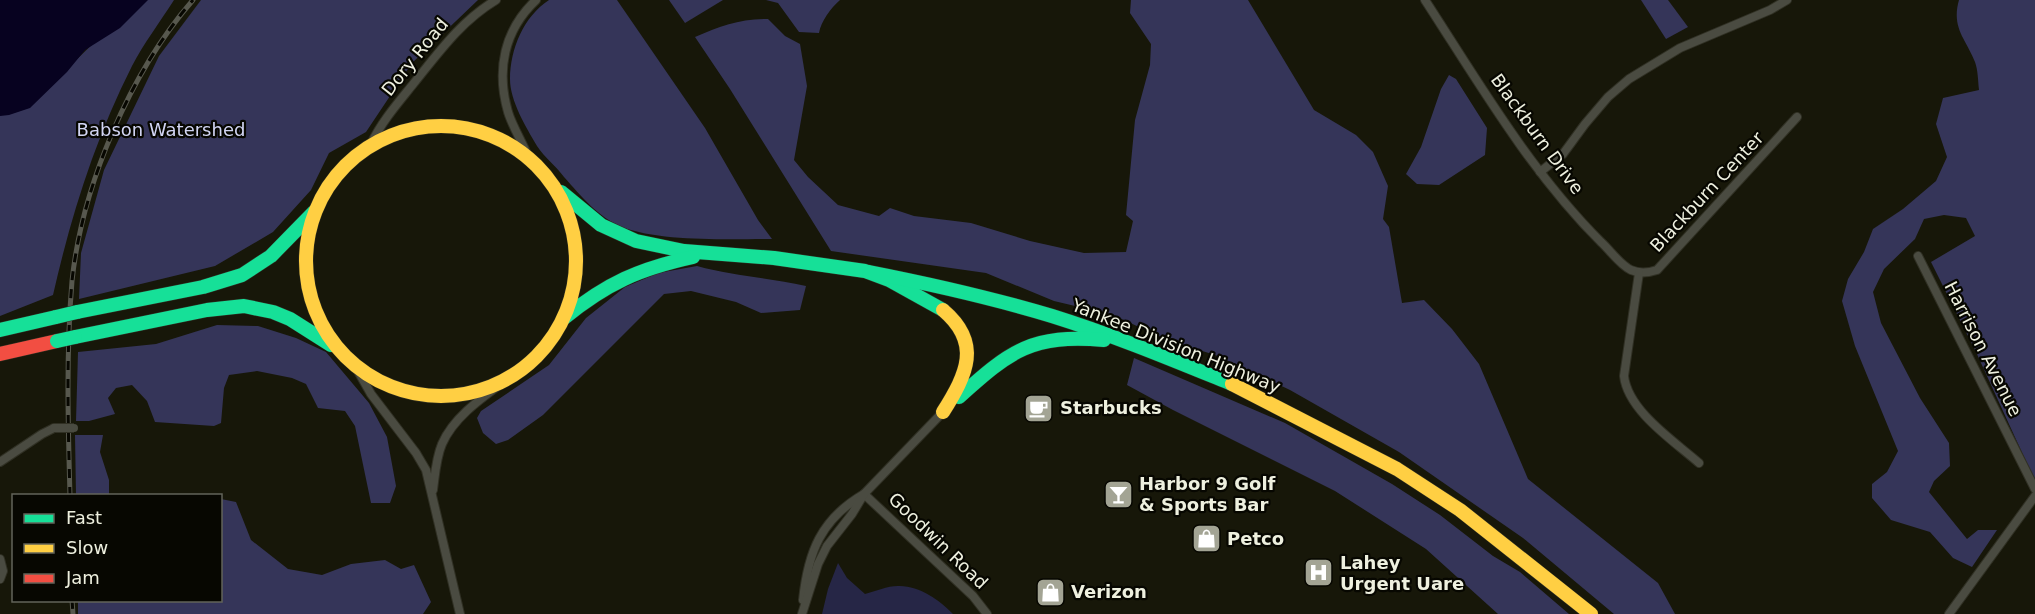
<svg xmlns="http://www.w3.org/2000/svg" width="2035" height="614" font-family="'DejaVu Sans',sans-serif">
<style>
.green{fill:#262646}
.forest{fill:#353559}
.water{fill:#070220}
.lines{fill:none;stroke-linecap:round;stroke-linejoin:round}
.street-casing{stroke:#303024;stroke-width:10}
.fast-casing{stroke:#303024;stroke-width:15}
.slow-casing{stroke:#303024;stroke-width:15}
.jam-casing{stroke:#303024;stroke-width:15}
.street{stroke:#4a4b41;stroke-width:8}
.fast{stroke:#16e098;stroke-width:14}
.slow{stroke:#ffcf43;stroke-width:14}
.jam{stroke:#f24e42;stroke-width:14}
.rail-casing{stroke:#57584e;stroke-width:5}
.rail{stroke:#070701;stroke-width:3;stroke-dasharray:9;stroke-linecap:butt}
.street-bridge-casing{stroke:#303024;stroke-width:10;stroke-linecap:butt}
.fast-bridge-casing{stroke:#303024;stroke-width:15;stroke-linecap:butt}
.street-bridge{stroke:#4a4b41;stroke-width:8}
.fast-bridge{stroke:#16e098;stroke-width:14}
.labels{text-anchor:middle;stroke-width:4.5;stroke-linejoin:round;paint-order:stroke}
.street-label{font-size:18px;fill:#eef0df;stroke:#070701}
.park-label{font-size:18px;fill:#d2d5f3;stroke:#070701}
.poi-label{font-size:18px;font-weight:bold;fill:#eef0df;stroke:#070701;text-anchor:start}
</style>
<rect width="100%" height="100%" fill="#171709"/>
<path class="green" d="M838,563L847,578L865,594C876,591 887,586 898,586C918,585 940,600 953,614H822L828,589Z"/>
<g class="forest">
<path d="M141,0H174C160,22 144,43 132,66C95,139 71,216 53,295L0,316V112L30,105L108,29Z"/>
<path d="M201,0H478L412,63L366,132L329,153L311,190L273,232L215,266L79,299L81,253L104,170L159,56Z"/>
<path d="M549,0H617L705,128L758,220L772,239C730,239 660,242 622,227C598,217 581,196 564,177C556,166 544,157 537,146C526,127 510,101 510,79C510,49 524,16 549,0Z"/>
<path d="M669,0H723L685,23Z"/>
<path d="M766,0H840C831,8 821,21 819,33L799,32L778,3Z"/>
<path d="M1131,0H1248L1314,110L1356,135L1373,152L1388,186L1383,219L1389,227L1402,303L1424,300L1452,329L1479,364L1528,479L1658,583L1675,614H1614L1523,538L1399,452L1290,390L1218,356L1165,339L1113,315L1054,301L986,273L831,251L730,89L695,37C721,26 739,19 768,19L785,36L800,44L807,86L794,160L808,177L838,205L879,216L890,208L914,216L971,223L1030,241L1084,253L1126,252L1133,221L1126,215L1135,120L1150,65L1151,44L1130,13Z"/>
<path d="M1641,0H1668L1688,27L1666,39Z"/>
<path d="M1959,0H2035V481L1976,352L1931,262L1975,236L1966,218L1944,215L1924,219L1915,239L1884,269L1873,292L1881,323L1920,398L1949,443L1950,466L1934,481L1929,492L1967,539L1978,530H1997L1972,567L1953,558L1930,532L1891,520L1872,498V484L1887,472L1898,451L1855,346L1842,301L1848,279L1864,252L1873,229L1903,209L1936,181L1947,157L1936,124L1943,98L1979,90C1978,81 1978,70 1975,62C1966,39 1951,28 1959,0Z"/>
<path d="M1449,75L1456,79L1487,128L1485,155L1439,185L1417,184L1406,174L1421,147L1441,89Z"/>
<path d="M697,266C733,276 770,278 806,286L800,310L761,313L736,302L691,291L664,294L543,415L508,440L496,444L483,433L477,418L481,411L549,365L586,318L625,287L658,273Z"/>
<path d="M217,325L258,326L296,338L326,352L369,403L387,437L396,486L390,503H371L355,426L345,411L318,408L306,384L292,378L257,371L229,375L224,388L221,423L214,426L155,422L147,401L132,385L116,388L108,398L115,414L89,421H76L78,352L156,344Z"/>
<path d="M1134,358L1285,423L1392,484L1440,515L1493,556L1520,572L1569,614H1498L1426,549L1335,491L1173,410L1127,385Z"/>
<path d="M75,435H103L100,452L109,480V495H76Z"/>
<path d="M221,499L236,502L251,540L288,569L322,575L351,564L385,560L401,569L414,565L431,602L423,614H78V601L220,600Z"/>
</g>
<path class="water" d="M0,0H148L120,28L85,50L67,72L30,108L9,115L0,116Z"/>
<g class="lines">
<defs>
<g id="street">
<path d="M1425,0C1479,83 1530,171 1601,242C1610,250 1620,265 1631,270C1640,274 1648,273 1657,270L1797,117"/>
<path d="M371,144C382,121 398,103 414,83C439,52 461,21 496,0"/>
<path d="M529,159C523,143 513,128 508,112C496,70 504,30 536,0"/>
<path d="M1540,172L1563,154L1585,124L1608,97L1629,79L1680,48L1770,10L1787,0"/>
<path d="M1918,256L2035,489"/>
<path d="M1639,273L1624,376C1628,411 1674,441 1699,463"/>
<path d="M354,364L371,394L416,453L426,470L460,614"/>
<path d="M0,462L42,434L54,428"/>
<path d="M433,490C435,475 436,458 442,444C455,414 488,394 513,375"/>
<path d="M864,494L973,596L987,614"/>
<path d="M0,559L3,571L0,579"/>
<path d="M803,600C808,552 821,519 864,494"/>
<path d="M802,614L818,564L827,546L852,514L864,494L943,412"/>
<path d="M1949,614L2035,496"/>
</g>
<g id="fast">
<path d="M561,192L601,225L636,241L684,251L774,258L865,271L889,280L943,310"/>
<path d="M869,272C930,284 992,298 1052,316C1113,335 1173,360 1232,384"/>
<path d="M77,312L203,287L242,275L271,256L314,212"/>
<path d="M564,318C607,283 639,269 693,257"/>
<path d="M0,330L56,317"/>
<path d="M75,337L207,310L244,306L273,312L290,319L331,345"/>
<path d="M959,397C1011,350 1032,334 1104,340"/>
</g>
<g id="slow">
<circle cx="441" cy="261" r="135"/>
<path d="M943,310C982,343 967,374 943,412"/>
<path d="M1232,384L1397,469L1460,510L1591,614"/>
</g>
<path id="jam" d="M0,354L57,341"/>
</defs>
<use href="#street" class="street-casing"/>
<use href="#fast" class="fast-casing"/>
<use href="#slow" class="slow-casing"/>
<use href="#jam" class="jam-casing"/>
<use href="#street" class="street"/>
<use href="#fast" class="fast"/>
<use href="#slow" class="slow"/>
<use href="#jam" class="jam"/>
<defs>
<g id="rail">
<path d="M70,496C68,424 66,352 72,281C82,186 130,72 193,0"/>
<path d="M72,600L73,614"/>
</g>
</defs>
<use href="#rail" class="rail-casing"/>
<use href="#rail" class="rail"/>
<defs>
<path id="street-bridge" d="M54,428H74"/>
<g id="fast-bridge">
<path d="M56,317L77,312"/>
<path d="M57,341L75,337"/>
</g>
</defs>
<use href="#street-bridge" class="street-bridge-casing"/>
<use href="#fast-bridge" class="fast-bridge-casing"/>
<use href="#street-bridge" class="street-bridge"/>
<use href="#fast-bridge" class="fast-bridge"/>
</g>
<defs>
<symbol id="cafe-square" viewBox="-11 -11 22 22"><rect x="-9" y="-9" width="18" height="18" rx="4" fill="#a3a494" stroke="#070701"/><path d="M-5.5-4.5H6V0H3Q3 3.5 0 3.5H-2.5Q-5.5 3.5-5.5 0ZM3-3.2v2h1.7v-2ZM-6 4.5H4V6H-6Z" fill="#fff"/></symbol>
<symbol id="bar-square" viewBox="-11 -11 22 22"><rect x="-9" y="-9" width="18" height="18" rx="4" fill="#a3a494" stroke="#070701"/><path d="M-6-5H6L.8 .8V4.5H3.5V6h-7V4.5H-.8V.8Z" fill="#fff"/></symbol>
<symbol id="shop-square" viewBox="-11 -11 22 22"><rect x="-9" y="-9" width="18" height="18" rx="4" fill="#a3a494" stroke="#070701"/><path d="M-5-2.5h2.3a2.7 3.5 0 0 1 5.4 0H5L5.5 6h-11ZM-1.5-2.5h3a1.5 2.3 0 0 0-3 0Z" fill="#fff"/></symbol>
<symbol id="hospital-square" viewBox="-11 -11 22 22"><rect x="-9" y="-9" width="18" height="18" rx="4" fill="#a3a494" stroke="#070701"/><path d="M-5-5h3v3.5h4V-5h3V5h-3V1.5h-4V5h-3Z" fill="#fff"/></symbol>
</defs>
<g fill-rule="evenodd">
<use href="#cafe-square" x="1022" y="392" width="33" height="33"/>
<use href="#bar-square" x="1102" y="478" width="33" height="33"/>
<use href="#shop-square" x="1190" y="522" width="33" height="33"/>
<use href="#hospital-square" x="1302" y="556" width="33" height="33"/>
<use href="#shop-square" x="1034" y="576" width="33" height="33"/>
</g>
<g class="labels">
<g class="street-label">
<text transform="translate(415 57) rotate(-51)" y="6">Dory Road</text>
<text transform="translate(1537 134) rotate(54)" y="6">Blackburn Drive</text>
<text transform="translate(1707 192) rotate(-47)" y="6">Blackburn Center</text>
<text transform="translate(1176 346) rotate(22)" y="6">Yankee Division Highway</text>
<text transform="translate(1983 349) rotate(63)" y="6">Harrison Avenue</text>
<text transform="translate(938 541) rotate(44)" y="6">Goodwin Road</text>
</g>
<g class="park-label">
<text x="161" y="136">Babson Watershed</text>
</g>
<g class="poi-label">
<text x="1060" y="414">Starbucks</text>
<text x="1139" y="490">Harbor 9 Golf<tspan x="1139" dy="21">&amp; Sports Bar</tspan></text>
<text x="1227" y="545">Petco</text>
<text x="1340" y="569">Lahey<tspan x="1340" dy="21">Urgent Uare</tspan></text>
<text x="1071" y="598">Verizon</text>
</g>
</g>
<rect x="12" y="494" width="210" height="108" fill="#070701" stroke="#63645a" stroke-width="1.5"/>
<rect x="24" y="514" width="30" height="9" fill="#16e098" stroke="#63645a" stroke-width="1.5"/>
<text x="66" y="524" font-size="18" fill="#eef0df">Fast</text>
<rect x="24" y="544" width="30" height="9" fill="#ffcf43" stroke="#63645a" stroke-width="1.5"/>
<text x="66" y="554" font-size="18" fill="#eef0df">Slow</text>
<rect x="24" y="574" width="30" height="9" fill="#f24e42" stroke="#63645a" stroke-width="1.5"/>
<text x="66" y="584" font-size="18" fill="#eef0df">Jam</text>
</svg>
